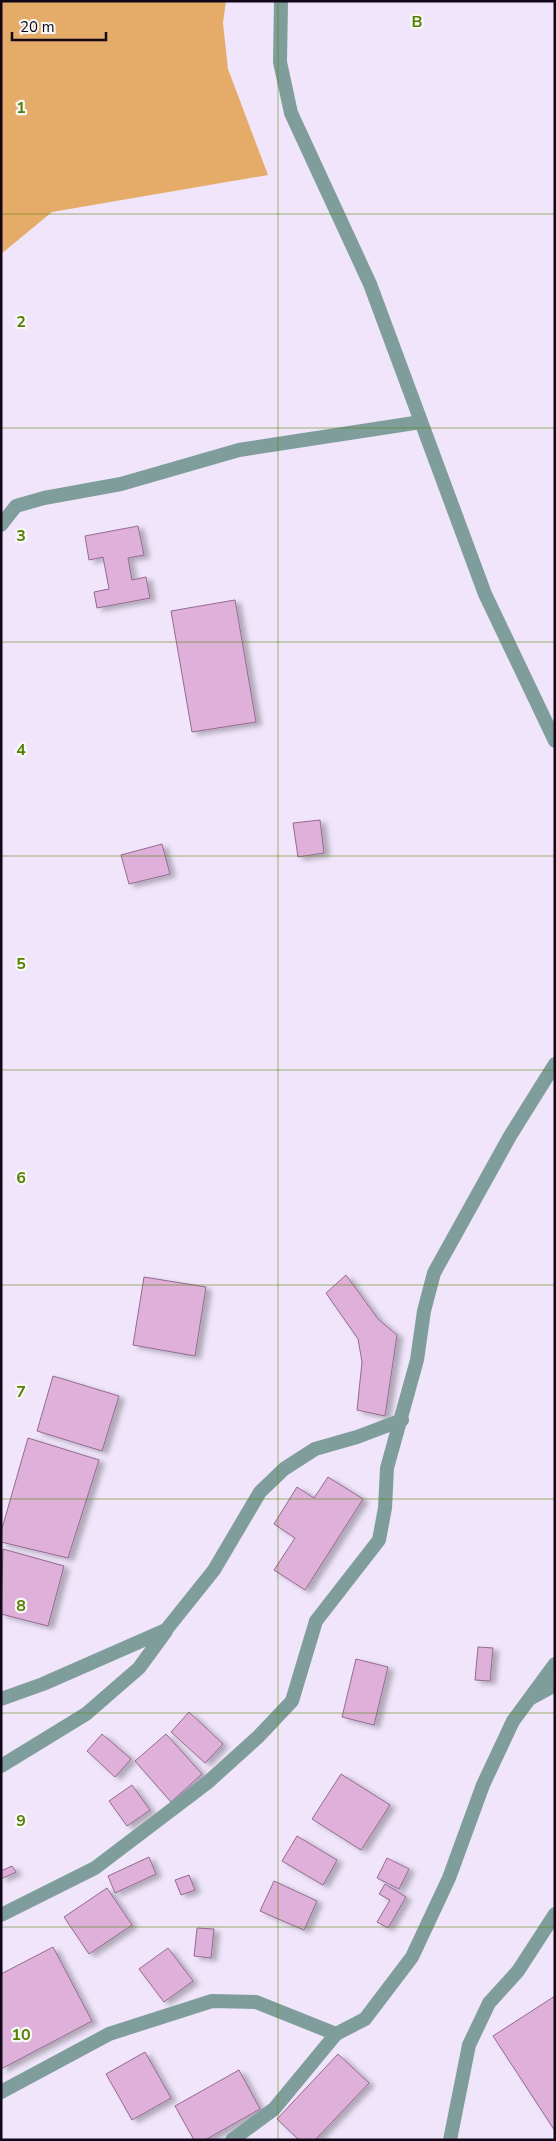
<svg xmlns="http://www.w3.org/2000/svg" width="556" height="2141" font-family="'Nunito Sans',sans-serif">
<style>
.forest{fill:#e5ac69}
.building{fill:#deb0da;stroke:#946a91;filter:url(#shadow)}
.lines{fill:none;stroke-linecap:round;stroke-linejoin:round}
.service{stroke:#7f9e9b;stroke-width:14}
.minor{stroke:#7f9e9b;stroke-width:14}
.grid{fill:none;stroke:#547f01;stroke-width:1;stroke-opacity:0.55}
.grid-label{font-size:16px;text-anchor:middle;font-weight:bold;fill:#547f01;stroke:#f7f7f7;stroke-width:4.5;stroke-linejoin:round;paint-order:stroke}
</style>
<defs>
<filter id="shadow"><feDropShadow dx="5.5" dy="3" stdDeviation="2.5" flood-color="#0004"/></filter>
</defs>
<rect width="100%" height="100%" fill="#f0e5fa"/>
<path class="forest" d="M1,1H226L223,23L228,69L268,175L52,212L1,254Z"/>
<g class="building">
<path d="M138,526L144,555L128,558L132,580L146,577L150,598L97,608L94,592L109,589L103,557L89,560L85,536Z"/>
<path d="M235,600L256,722L192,732L171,611Z"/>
<path d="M320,820L324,853L298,857L293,823Z"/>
<path d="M162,844L170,874L129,884L121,855Z"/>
<path d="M346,1275L378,1319L397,1335L385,1416L357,1410L362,1362L358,1339L326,1293Z"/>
<path d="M144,1277L206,1287L195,1356L133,1345Z"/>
<path d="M53,1376L119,1396L102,1451L37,1431Z"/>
<path d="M28,1438L99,1460L68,1558L1,1542V1532Z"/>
<path d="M328,1477L363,1499L305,1590L274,1570L295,1538L274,1524L297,1487L314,1498Z"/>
<path d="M3,1549L64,1566L48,1626L1,1614Z"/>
<path d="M478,1647L493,1648L490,1681L475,1680Z"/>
<path d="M356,1659L388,1667L374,1725L342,1717Z"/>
<path d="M189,1712L223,1744L205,1763L171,1732Z"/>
<path d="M102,1734L131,1759L115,1777L87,1751Z"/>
<path d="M166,1734L202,1774L171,1802L135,1761Z"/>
<path d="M341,1774L390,1805L361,1850L312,1819Z"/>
<path d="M132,1785L150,1810L127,1826L109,1801Z"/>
<path d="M297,1836L337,1860L323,1885L282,1861Z"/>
<path d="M149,1857L156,1874L115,1893L108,1876Z"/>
<path d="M387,1858L409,1869L399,1889L377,1878Z"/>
<path d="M12,1866L16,1872L1,1879V1871Z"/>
<path d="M189,1875L195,1890L181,1895L175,1880Z"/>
<path d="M274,1881L317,1901L304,1930L260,1911Z"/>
<path d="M385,1884L406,1897L388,1928L377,1922L390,1900L379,1894Z"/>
<path d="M107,1888L132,1925L89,1954L64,1917Z"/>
<path d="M197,1928L214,1929L211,1958L194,1956Z"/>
<path d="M53,1947L92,2021L1,2069V1974Z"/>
<path d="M168,1948L193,1981L164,2002L139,1969Z"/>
<path d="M555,1996V2131L493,2036Z"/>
<path d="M145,2052L171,2098L132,2120L106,2074Z"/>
<path d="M338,2054L369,2083L315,2140H299L277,2119Z"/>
<path d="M239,2070L260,2109L205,2140H194L175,2106Z"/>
</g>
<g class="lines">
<g class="service">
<path d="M281,1L280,62L291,113L370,284L485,594L555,741"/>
<path d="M1,525L16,506L44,498L121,484L239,450L421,422"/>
<path d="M531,1698L555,1685"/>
<path d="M1,1699L43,1684L166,1630L214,1570L260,1492L284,1469L315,1449L357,1437L402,1420"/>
<path d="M1,1766L86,1714L139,1668L166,1631"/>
<path d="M1,1915L95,1868L207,1783L259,1736L292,1701L316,1621L379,1540L385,1508L387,1468L417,1360L424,1311L434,1273L510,1136L555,1064"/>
<path d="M1,2092L109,2034L212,2001L256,2002L336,2034"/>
<path d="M232,2140L274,2109L336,2034L365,2019L412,1957L449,1878L483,1785L513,1721L555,1664"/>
</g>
<path class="minor" d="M450,2140L469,2045L489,2003L518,1971L555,1914"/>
</g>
<path class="grid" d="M278,1V2140M1,214H555M1,428H555M1,642H555M1,856H555M1,1070H555M1,1285H555M1,1499H555M1,1713H555M1,1927H555"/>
<g class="grid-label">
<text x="417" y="27">B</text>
<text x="21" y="113">1</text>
<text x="21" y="327">2</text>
<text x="21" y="541">3</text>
<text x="21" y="755">4</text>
<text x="21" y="969">5</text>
<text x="21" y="1183">6</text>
<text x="21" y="1397">7</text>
<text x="21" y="1611">8</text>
<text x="21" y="1826">9</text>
<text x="21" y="2040">10</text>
</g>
<rect width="556" height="2141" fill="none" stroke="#110719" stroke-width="5"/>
<path d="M12 32v8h94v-8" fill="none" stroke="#110719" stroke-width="2.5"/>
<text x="20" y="32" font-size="15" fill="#110719" stroke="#f7f7f7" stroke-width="4" paint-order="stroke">20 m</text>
</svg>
